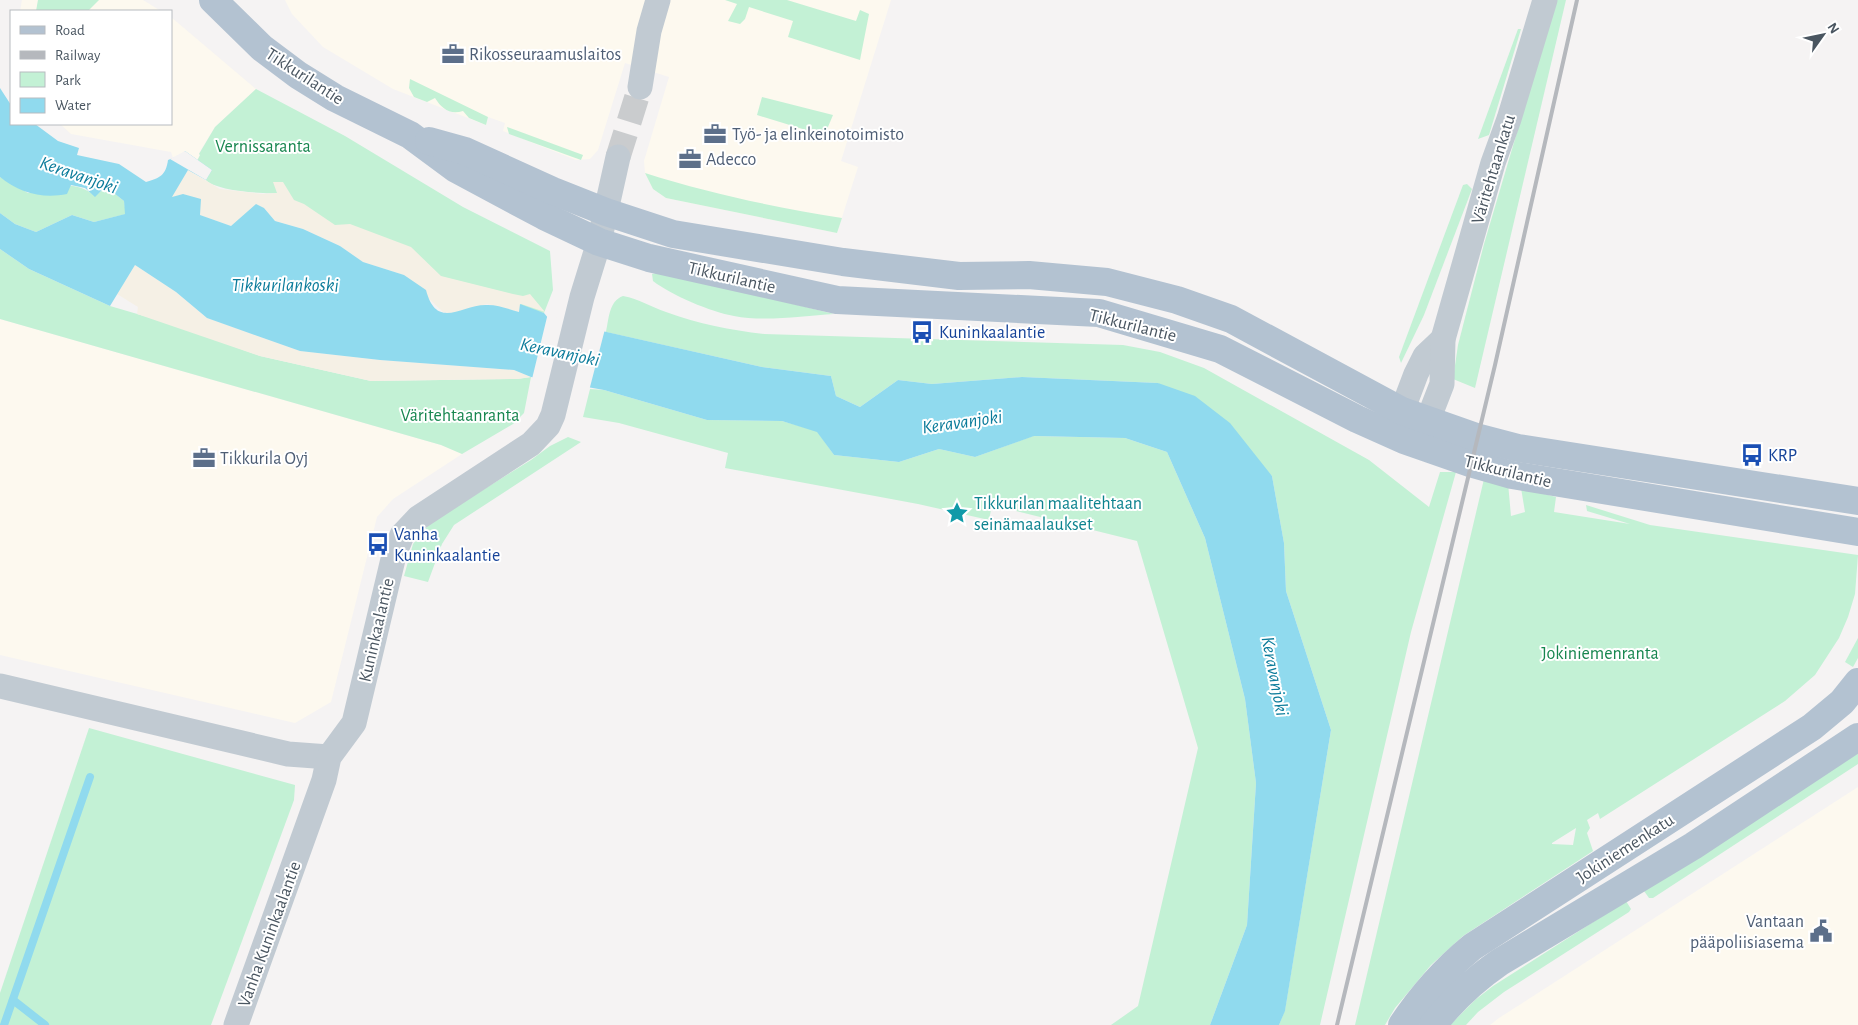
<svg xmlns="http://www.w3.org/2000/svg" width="1858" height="1025" font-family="'Alegreya Sans',sans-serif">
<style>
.commercial{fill:#fdf9ef}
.green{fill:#c3f1d5;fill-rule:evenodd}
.sand{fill:#f5f0e5}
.water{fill:#90daee}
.pier{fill:#f5f3f3}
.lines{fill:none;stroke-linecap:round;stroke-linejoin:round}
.stream{stroke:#90daee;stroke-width:8}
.street-tunnel{stroke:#caccce;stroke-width:25;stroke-dasharray:25 12;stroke-linecap:butt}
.street{stroke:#c1cad2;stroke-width:25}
.primary{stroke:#b3c2d1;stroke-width:28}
.rail{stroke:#b5b8bd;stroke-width:4}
.labels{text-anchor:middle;stroke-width:4;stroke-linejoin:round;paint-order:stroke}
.service-label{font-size:18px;fill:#4e5e75;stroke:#fff;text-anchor:start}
.street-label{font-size:18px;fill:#4a5661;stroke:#fff}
.park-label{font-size:18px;fill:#17864f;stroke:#fff}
.transit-label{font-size:18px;fill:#164399;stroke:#fff;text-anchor:start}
.culture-label{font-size:18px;fill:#0d838f;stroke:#fff;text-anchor:start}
.water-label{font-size:19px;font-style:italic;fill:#0c7c9b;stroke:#fff}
</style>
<rect width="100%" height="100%" fill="#f5f3f3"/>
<g class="commercial">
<path d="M22,0H143L161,11H20Z"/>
<path d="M285,0H891L841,161L858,167L837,233L666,198L653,189L645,173L644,161L669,77L625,63L598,150L590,159L576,160L503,131L505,123L488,117L486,125L393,89L323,47L292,14Z"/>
<path d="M171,17L256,89L215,127L199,153L200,155L197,160L187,154L173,158L171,152L71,134L60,124H171Z"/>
<path d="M0,319L441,445L462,454L393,499L377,517L331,702L295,723L0,655Z"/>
<path d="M1858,787V1025H1490L1499,1018Z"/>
</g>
<g class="green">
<path d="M38,0H99L88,11H36Z"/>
<path d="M725,0H787L856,21L860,10L869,14L860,60L788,37L793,21L749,7L745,19L740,24L728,21L737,4Z"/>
<path d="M1556,0H1566L1475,388L1453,379L1458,345L1484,244Z"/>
<path d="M1518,29H1521L1489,135L1478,139Z"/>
<path d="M410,79L488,117L486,125L469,118L463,111C450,115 442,109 435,98L427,102L414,97L409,88Z"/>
<path d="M256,89L345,136L463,207L550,251L553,290L544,313L430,283L277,193C263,194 214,191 205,179C202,174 200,166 197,161L200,155L199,154L215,127Z"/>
<path d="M762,97L833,115L825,134H819L757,115Z"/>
<path d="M507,127L583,155L581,160L509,134Z"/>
<path d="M645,173C711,194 774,207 842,218L837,233L666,198L653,189Z"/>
<path d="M0,177L28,193C53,188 74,178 95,196L101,191L110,190L124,201L126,214L94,222L72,215L36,232L15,224L0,213Z"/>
<path d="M1467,184L1472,189L1424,315L1401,363L1399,357L1463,185Z"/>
<path d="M0,249L29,269L110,306L168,323L260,356L371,381L517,379L531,377L524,413L513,424L462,454L441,445L0,319Z"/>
<path d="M663,272L834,314C804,316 763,322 734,316C711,312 671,295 653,281L652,274Z"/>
<path d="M623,296C639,299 651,307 666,312C699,324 730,330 764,334L1123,345L1160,352L1204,368L1369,460L1429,507L1440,472H1456L1411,632L1320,1025H1279L1285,1010L1331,730L1286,591L1284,543L1272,476L1158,383L1022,377L932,384L898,380L860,407L836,396L831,376L762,367L606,332C609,318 609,301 623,296Z"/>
<path d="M590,389L604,390L707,420L782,421L817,431L834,455L899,462L939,449L975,457L1033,436L1125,438L1167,452L1205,538L1245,699L1256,783L1247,925L1210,1025H1111L1138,1006L1198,748L1137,541L992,505L989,520L918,504L725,468L728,453L619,423L583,417Z"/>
<path d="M568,437L581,442L454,525L442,544L428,582L404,576L413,544L430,523L531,460L550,446Z"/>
<path d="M1484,479L1508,483L1511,516L1525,512L1521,488L1556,497L1554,512L1630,524L1587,511L1586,505L1650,525L1858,555L1855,594L1848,617L1839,638L1815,675L1785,701L1600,819L1598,813L1587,820L1590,828L1587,833L1593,851L1463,936L1431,965L1395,1008L1385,1025H1355ZM1576,828L1573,845L1552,844V843Z"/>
<path d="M1858,638V658L1853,667L1845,662Z"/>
<path d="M89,728L295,785L294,800L211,1025H0V993Z"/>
<path d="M1858,753V764L1653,898H1649L1644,891Z"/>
<path d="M1626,901L1631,909L1629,912L1504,992L1478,1012L1466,1025H1450L1475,1000L1493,986Z"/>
</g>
<g class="sand">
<path d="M188,170L220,189L262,194L277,193L273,182H283L294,200L304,204L335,225L350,224L411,247L441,276L513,294L523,296L530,294L545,312L521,304L519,312L487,304L453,314L443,312L404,275L363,262L340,246L303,229L275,221L264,208L231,226L199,215L171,197Z"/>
<path d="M135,265L176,292L207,318L300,351L380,360L514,370L531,377L517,379L371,381L260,356L137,314L138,307L117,294Z"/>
</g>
<path class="water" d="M0,88L11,105V124H35L58,141L79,148L77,155L119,164L146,182C160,178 166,175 168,160L183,154L185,151L212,170L206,180L188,170L172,197L183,194L201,199L200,215L231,226L256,204L264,208L275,221L303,229L340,246L363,262L404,275L426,290C437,332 463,303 488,305C498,305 509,309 519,312L520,304L544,313L549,319L762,367L831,376L836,396L860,407L898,380L932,384L1022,377L1158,383L1195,396L1230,423L1272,476L1284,543L1286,591L1331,730L1285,1011L1279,1025H1210L1247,925L1256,783L1245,699L1205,538L1167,452L1125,438L1034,436L975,457L939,449L899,462L834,455L817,432L782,421L707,420L604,390L531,377L514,370L380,360L300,351L207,318L176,292L135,265L110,306L29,269L0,249V213L15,224L36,232L72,215L94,222L125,214L124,201L110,190L101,191L95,197L85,188L71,185L67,194C43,199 19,193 0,177Z"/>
<g class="pier">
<path d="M185,151L212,170L206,180L170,159Z"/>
<path d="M548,313L550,316L605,329L589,391L532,379Z"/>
</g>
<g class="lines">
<g class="stream">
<path d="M13,1000L45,1025"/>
<path d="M4,1025L90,777"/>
</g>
<path class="street-tunnel" d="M618,157L640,87"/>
<g class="street">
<path d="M640,87L649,31L658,0"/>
<path d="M1404,431L1402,411L1416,374L1425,356L1443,339"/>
<path d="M1412,434L1428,420L1442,384L1443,339L1493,163L1509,119L1545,0"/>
<path d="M0,686L288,754L329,757"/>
<path d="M236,1025L324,780L329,757L354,723L394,555L402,535L418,518L531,444L548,426L553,415L582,297L599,242L618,157"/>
</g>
<g class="primary">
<path d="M213,0L262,48L298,75L335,98L410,135L456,169L544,216L599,242L649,258L837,300L1099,313L1220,349L1357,419L1404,440L1470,463L1512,475L1858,532"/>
<path d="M429,141L465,151L553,191L606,212L673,234L843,262L959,276L1029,275L1107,282L1177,300L1231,319L1402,411L1476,437L1518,448L1858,501"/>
<path d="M1402,1025C1422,995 1444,970 1472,947L1812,727L1842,702L1858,682"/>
<path d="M1433,1025C1453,999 1474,980 1500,962L1693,846L1858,737"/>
</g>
<path class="rail" d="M1337,1025L1495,365L1577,0"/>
</g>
<defs>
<symbol id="office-bare" viewBox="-9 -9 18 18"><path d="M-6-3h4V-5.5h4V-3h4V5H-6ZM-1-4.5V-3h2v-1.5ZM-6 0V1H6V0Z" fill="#5c6f8a" stroke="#fff" stroke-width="2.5" paint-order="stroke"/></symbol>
<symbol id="bus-bare" viewBox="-9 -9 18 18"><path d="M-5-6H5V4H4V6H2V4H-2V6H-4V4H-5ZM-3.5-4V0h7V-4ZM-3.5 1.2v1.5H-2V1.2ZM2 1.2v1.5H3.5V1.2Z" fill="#1a4fb4" stroke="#fff" stroke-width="2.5" paint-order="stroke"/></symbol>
<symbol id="sight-bare" viewBox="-9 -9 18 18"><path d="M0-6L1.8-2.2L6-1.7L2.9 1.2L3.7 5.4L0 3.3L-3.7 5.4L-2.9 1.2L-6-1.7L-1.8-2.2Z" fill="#0f9aa8" stroke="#fff" stroke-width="2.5" paint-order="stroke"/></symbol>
<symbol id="civic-bare" viewBox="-9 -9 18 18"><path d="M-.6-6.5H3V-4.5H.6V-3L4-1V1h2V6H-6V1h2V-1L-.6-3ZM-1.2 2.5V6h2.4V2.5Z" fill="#5c6f8a" stroke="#fff" stroke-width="2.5" paint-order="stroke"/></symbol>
</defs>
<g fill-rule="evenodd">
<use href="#office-bare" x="437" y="38" width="32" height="32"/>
<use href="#office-bare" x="699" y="118" width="32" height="32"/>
<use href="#office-bare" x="674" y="143" width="32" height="32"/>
<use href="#bus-bare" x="906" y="316" width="32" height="32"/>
<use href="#bus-bare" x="1736" y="439" width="32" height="32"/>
<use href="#office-bare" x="188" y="442" width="32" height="32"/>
<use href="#sight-bare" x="941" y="497" width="32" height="32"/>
<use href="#bus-bare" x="362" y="528" width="32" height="32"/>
<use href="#civic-bare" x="1805" y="915" width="32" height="32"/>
</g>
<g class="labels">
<g class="service-label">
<text x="469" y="60">Rikosseuraamuslaitos</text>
<text x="732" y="140">Työ- ja elinkeinotoimisto</text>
<text x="706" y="165">Adecco</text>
<text x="220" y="464">Tikkurila Oyj</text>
<text x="1804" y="927" text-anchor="end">Vantaan<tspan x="1804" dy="21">pääpoliisiasema</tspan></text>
</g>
<g class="street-label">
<text transform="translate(305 76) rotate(33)" y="6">Tikkurilantie</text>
<text transform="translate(1493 169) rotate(-73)" y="6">Väritehtaankatu</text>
<text transform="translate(732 277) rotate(13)" y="6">Tikkurilantie</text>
<text transform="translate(1133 325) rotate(14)" y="6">Tikkurilantie</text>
<text transform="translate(1508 471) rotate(14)" y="6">Tikkurilantie</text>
<text transform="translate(376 630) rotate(-77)" y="6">Kuninkaalantie</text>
<text transform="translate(1625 848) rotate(-33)" y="6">Jokiniemenkatu</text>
<text transform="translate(269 934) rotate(-70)" y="6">Vanha Kuninkaalantie</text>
</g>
<g class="park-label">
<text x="263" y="152">Vernissaranta</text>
<text x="460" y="421">Väritehtaanranta</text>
<text x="1600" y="659">Jokiniemenranta</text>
</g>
<g class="transit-label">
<text x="939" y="338">Kuninkaalantie</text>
<text x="1768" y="461">KRP</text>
<text x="394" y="540">Vanha<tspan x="394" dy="21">Kuninkaalantie</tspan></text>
</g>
<g class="culture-label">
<text x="974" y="509">Tikkurilan maalitehtaan<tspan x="974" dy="21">seinämaalaukset</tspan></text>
</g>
<g class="water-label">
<text transform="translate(79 174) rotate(19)" y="7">Keravanjoki</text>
<text x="285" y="291">Tikkurilankoski</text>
<text transform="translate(560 351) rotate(12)" y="7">Keravanjoki</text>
<text transform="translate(962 421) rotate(-8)" y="7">Keravanjoki</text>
<text transform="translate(1276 676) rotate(79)" y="7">Keravanjoki</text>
</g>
</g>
<rect x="10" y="10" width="162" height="115" fill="#ffffff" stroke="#b7bbc0"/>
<rect x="20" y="26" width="25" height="8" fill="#b3c2d1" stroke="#b7bbc0"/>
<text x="55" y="35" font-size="15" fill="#4a5661">Road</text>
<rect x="20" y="51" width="25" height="8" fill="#b5b8bd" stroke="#b7bbc0"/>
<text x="55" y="60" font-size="15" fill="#4a5661">Railway</text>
<rect x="20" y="72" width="25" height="15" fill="#c3f1d5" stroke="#b7bbc0"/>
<text x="55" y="85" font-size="15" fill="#4a5661">Park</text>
<rect x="20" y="98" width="25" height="15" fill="#90daee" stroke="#b7bbc0"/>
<text x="55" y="110" font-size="15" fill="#4a5661">Water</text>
<g transform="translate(1823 35) rotate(57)" stroke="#ffffff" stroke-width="4" paint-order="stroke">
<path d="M0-4L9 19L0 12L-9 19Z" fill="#4a5661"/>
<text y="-8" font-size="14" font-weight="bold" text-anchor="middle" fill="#4a5661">N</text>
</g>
</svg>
